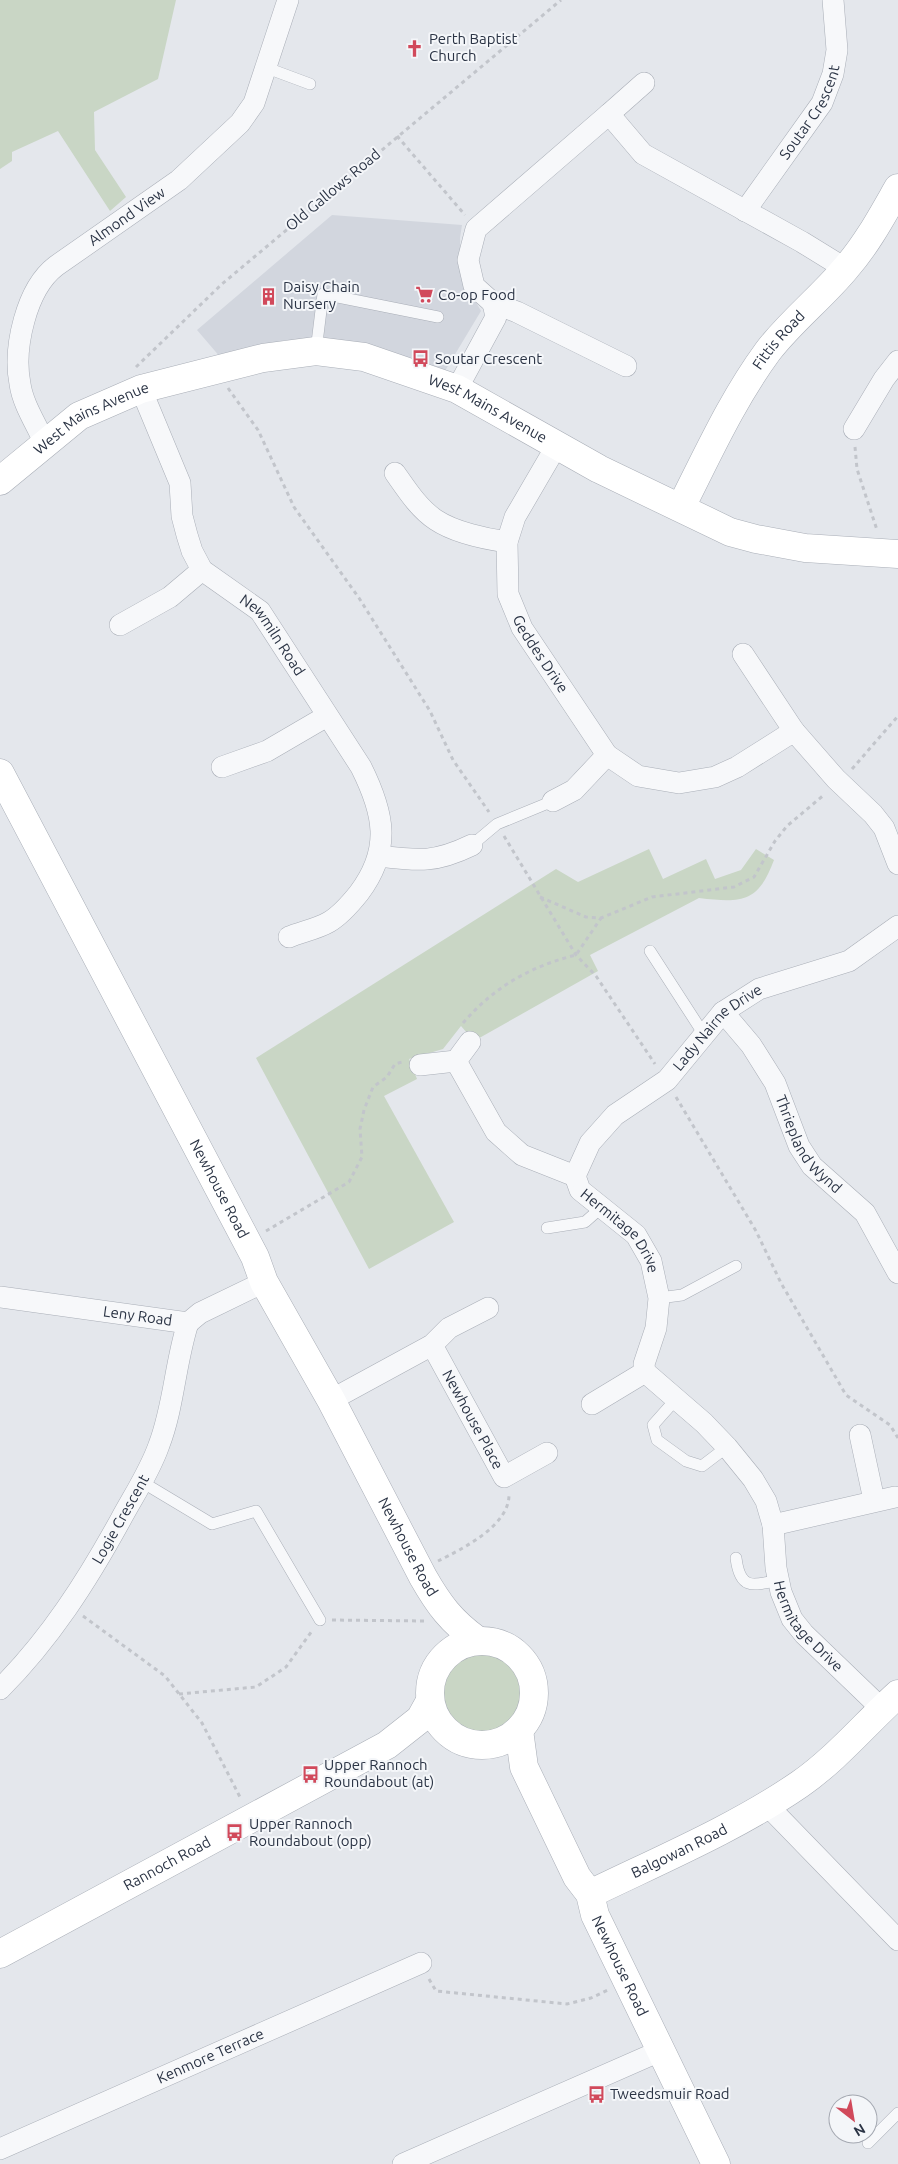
<svg xmlns="http://www.w3.org/2000/svg" width="898" height="2164" font-family="Ubuntu,sans-serif">
<style>
.built{fill:#d2d6de}
.green{fill:#c9d6c5}
.lines{fill:none;stroke-linecap:round;stroke-linejoin:round}
.lane-casing{stroke:#a9aeb7;stroke-width:12}
.street-casing{stroke:#a9aeb7;stroke-width:22}
.secondary-casing{stroke:#a9aeb7;stroke-width:29}
.path{stroke:#c2c5cb;stroke-width:3;stroke-dasharray:4 4;stroke-linecap:butt}
.lane{stroke:#f7f8fa;stroke-width:11}
.street{stroke:#f7f8fa;stroke-width:21}
.secondary{stroke:#fff;stroke-width:28}
.labels{text-anchor:middle;stroke-width:4;stroke-linejoin:round;paint-order:stroke}
.poi-label{font-size:15px;fill:#2b3445;stroke:#f4f6f9;text-anchor:start}
.street-label{font-size:15px;fill:#2b3445;stroke:#f4f6f9}
</style>
<rect width="100%" height="100%" fill="#e4e7ec"/>
<path class="built" d="M332,215L462,225L460,238L461,276L481,311L445,371L370,345L285,340L221,358L197,330Z"/>
<g class="green">
<path d="M0,0H176L158,79L94,112L95,150L126,197L110,211L58,131L12,152V161L0,169Z"/>
<path d="M649,849L663,879L706,859L715,879L741,870L756,849L774,860C758,903 742,903 699,898L590,955L598,971L474,1041L461,1026L443,1049L409,1059L417,1079L384,1096L454,1222L369,1269L256,1058L556,869L578,882Z"/>
<circle cx="484" cy="1695" r="41"/>
</g>
<g class="lines">
<defs>
<g id="lane">
<path d="M267,68L310,84"/>
<path d="M316,351L323,294L438,317"/>
<path d="M472,845L497,824L553,801"/>
<path d="M650,951L703,1033"/>
<path d="M547,1228L585,1222L602,1207"/>
<path d="M659,1298L682,1295L736,1266"/>
<path d="M677,1398L653,1425L657,1440L686,1461L702,1466L727,1447"/>
<path d="M142,1482L212,1524L256,1511L320,1620"/>
<path d="M736,1558C740,1590 752,1586 779,1580"/>
<path d="M868,2143L898,2113"/>
</g>
<g id="street">
<path d="M609,114L644,83"/>
<path id="s1" d="M745,211L822,103L833,74L837,50L833,0"/>
<path d="M626,366L517,312L493,303L474,286L468,260L476,229L609,114L643,154L802,242L846,269"/>
<path id="s2" d="M141,389L180,483L182,516L187,535L192,551L202,570L260,611L361,767C384,813 392,849 359,893C351,903 341,915 329,922C317,929 301,932 289,937"/>
<path d="M457,389L496,317L493,303"/>
<path d="M854,429L884,379L898,361"/>
<path id="s3" d="M45,444C37,425 23,405 20,384C13,348 26,289 56,266L179,180L240,123L254,103L288,0"/>
<path id="s4" d="M557,445L515,517L507,542L508,594L522,628L607,755L638,776L679,783L715,777L737,767L794,731L836,779L873,814L884,828L898,864"/>
<path d="M395,473C407,490 419,509 436,520C454,532 486,539 507,542"/>
<path d="M120,625L170,597L202,570"/>
<path d="M743,654L794,731"/>
<path d="M222,767L267,751L327,716"/>
<path d="M553,801L574,790L607,755"/>
<path d="M379,856C419,861 435,863 472,845"/>
<path id="s5" d="M723,1012L751,1045L775,1083L799,1146L812,1166L865,1213L898,1273"/>
<path id="s6" d="M470,1042L456,1061L496,1132L522,1155L575,1176L580,1190L636,1235L651,1261L659,1298L656,1328L644,1364L645,1372L704,1423L727,1447L753,1479L766,1501L773,1525L776,1568L781,1592L792,1619L804,1634L882,1709"/>
<path d="M420,1065L456,1061"/>
<path id="s7" d="M575,1176L590,1143L615,1115L667,1080L723,1012L759,989L849,961L898,926"/>
<path id="s8" d="M0,1297L188,1323L200,1313L264,1282"/>
<path id="s9" d="M432,1345L504,1477L547,1453"/>
<path d="M331,1400L432,1345L449,1328L488,1308"/>
<path d="M592,1404L645,1372"/>
<path d="M860,1435L874,1500"/>
<path d="M773,1525L895,1497"/>
<path id="s10" d="M0,1689C50,1639 87,1581 121,1519C134,1495 150,1471 159,1445C174,1406 175,1363 188,1323"/>
<path d="M767,1805L898,1940"/>
<path id="s11" d="M0,2149L421,1963"/>
<path d="M403,2164L660,2051"/>
</g>
<g id="secondary">
<path id="s12" d="M0,481L79,416L141,389L263,358L316,351L364,357L457,389L599,469L730,532L756,539L805,548L898,554"/>
<path id="s13" d="M681,507C708,454 732,400 768,351C791,321 822,297 846,268C867,244 882,216 898,188"/>
<path id="s14" d="M0,773L255,1257L264,1282L331,1400L423,1577C439,1605 451,1621 477,1640"/>
<circle cx="482" cy="1693" r="52"/>
<path id="s15" d="M519,1730L524,1767L577,1877L590,1894L595,1915L716,2164"/>
<path id="s16" d="M590,1894C660,1860 736,1828 800,1784C836,1759 866,1723 898,1694"/>
<path id="s17" d="M0,1954L387,1745L420,1719L430,1701"/>
</g>
</defs>
<use href="#lane" class="lane-casing"/>
<use href="#street" class="street-casing"/>
<use href="#secondary" class="secondary-casing"/>
<g class="path">
<path d="M397,136L465,215"/>
<path d="M136,367L222,284L561,0"/>
<path d="M228,388L258,430L294,507L359,598L430,711L453,760L489,812"/>
<path d="M855,447L857,469L877,530"/>
<path d="M852,769L898,716"/>
<path d="M504,836L576,955L596,976L655,1064"/>
<path d="M540,897L586,917L601,918L652,897L734,887L754,877L775,841L787,826L825,794"/>
<path d="M463,1023C494,987 531,966 576,955L601,918"/>
<path d="M676,1097L756,1231L781,1283L846,1395L890,1425L898,1438"/>
<path d="M266,1231L349,1182L362,1157L360,1129L364,1110L373,1087L387,1077L395,1064L402,1062"/>
<path d="M438,1561C462,1549 509,1526 509,1495"/>
<path d="M83,1616L165,1676L202,1723L241,1799"/>
<path d="M332,1620L424,1621"/>
<path d="M179,1694L256,1687L286,1667L312,1631"/>
<path d="M429,1979L436,1991L567,2004L591,1998L608,1990"/>
</g>
<use href="#lane" class="lane"/>
<use href="#street" class="street"/>
<use href="#secondary" class="secondary"/>
</g>
<defs>
<symbol id="church-bare" viewBox="-9 -9 18 18"><path d="M-1.2-6h2.4v3.5h3.3v2.4h-3.3V6h-2.4V-.1h-3.3v-2.4h3.3Z" fill="#d1495b" stroke="#f4f6f9" stroke-width="2.5" paint-order="stroke"/></symbol>
<symbol id="supermarket-bare" viewBox="-9 -9 18 18"><path d="M-6-5.5h2.5l.6 2H6L4.5 2H-2.5L-4.4-4H-6ZM-1.5 3.2a1.3 1.3 0 1 0 .1 0ZM3 3.2a1.3 1.3 0 1 0 .1 0Z" fill="#d1495b" stroke="#f4f6f9" stroke-width="2.5" paint-order="stroke"/></symbol>
<symbol id="building-bare" viewBox="-9 -9 18 18"><path d="M-4-6H4V6H1V3H-1V6H-4ZM-2.5-4.3h1.7v1.8h-1.7ZM.8-4.3h1.7v1.8H.8ZM-2.5-1h1.7V.8h-1.7ZM.8-1h1.7V.8H.8Z" fill="#d1495b" stroke="#f4f6f9" stroke-width="2.5" paint-order="stroke"/></symbol>
<symbol id="bus-bare" viewBox="-9 -9 18 18"><path d="M-5-6H5V4H4V6H2V4H-2V6H-4V4H-5ZM-3.5-4V0h7V-4ZM-3.5 1.2v1.5H-2V1.2ZM2 1.2v1.5H3.5V1.2Z" fill="#d1495b" stroke="#f4f6f9" stroke-width="2.5" paint-order="stroke"/></symbol>
</defs>
<g fill-rule="evenodd">
<use href="#church-bare" x="402" y="36" width="25" height="25"/>
<use href="#supermarket-bare" x="412" y="282" width="25" height="25"/>
<use href="#building-bare" x="256" y="284" width="25" height="25"/>
<use href="#bus-bare" x="408" y="346" width="25" height="25"/>
<use href="#bus-bare" x="298" y="1762" width="25" height="25"/>
<use href="#bus-bare" x="222" y="1820" width="25" height="25"/>
<use href="#bus-bare" x="584" y="2082" width="25" height="25"/>
</g>
<g class="labels">
<g class="poi-label">
<text x="429" y="44">Perth Baptist<tspan x="429" dy="17">Church</tspan></text>
<text x="283" y="292">Daisy Chain<tspan x="283" dy="17">Nursery</tspan></text>
<text x="438" y="300">Co-op Food</text>
<text x="435" y="364">Soutar Crescent</text>
<text x="324" y="1770">Upper Rannoch<tspan x="324" dy="17">Roundabout (at)</tspan></text>
<text x="249" y="1829">Upper Rannoch<tspan x="249" dy="17">Roundabout (opp)</tspan></text>
<text x="610" y="2099">Tweedsmuir Road</text>
</g>
<g class="street-label">
<text dy="5" stroke="none"><textPath href="#s1" startOffset="119">Soutar Crescent</textPath></text>
<text transform="translate(333 190) rotate(-40)" y="5">Old Gallows Road</text>
<text dy="5" stroke="none"><textPath href="#s3" startOffset="280">Almond View</textPath></text>
<text dy="5" stroke="none"><textPath href="#s13" startOffset="194">Fittis Road</textPath></text>
<text dy="5" stroke="none"><textPath href="#s12" startOffset="532">West Mains Avenue</textPath></text>
<text dy="5" stroke="none"><textPath href="#s12" startOffset="112">West Mains Avenue</textPath></text>
<text dy="5" stroke="none"><textPath href="#s2" startOffset="290">Newmiln Road</textPath></text>
<text dy="5" stroke="none"><textPath href="#s4" startOffset="230">Geddes Drive</textPath></text>
<text dy="5" stroke="none"><textPath href="#s7" startOffset="210">Lady Nairne Drive</textPath></text>
<text dy="5" stroke="none"><textPath href="#s5" startOffset="159">Thriepland Wynd</textPath></text>
<text dy="5" stroke="none"><textPath href="#s14" startOffset="470">Newhouse Road</textPath></text>
<text dy="5" stroke="none"><textPath href="#s6" startOffset="270">Hermitage Drive</textPath></text>
<text dy="5" stroke="none"><textPath href="#s8" startOffset="139">Leny Road</textPath></text>
<text dy="5" stroke="none"><textPath href="#s9" startOffset="85">Newhouse Place</textPath></text>
<text dy="5" stroke="none"><textPath href="#s10" startOffset="209">Logie Crescent</textPath></text>
<text dy="5" stroke="none"><textPath href="#s14" startOffset="875">Newhouse Road</textPath></text>
<text dy="5" stroke="none"><textPath href="#s6" startOffset="742">Hermitage Drive</textPath></text>
<text dy="5" stroke="none"><textPath href="#s16" startOffset="99">Balgowan Road</textPath></text>
<text dy="5" stroke="none"><textPath href="#s17" startOffset="190">Rannoch Road</textPath></text>
<text dy="5" stroke="none"><textPath href="#s15" startOffset="259">Newhouse Road</textPath></text>
<text dy="5" stroke="none"><textPath href="#s11" startOffset="230">Kenmore Terrace</textPath></text>
</g>
</g>
<g transform="translate(853 2119) rotate(149)"><circle r="24" fill="#f4f6f9" stroke="#a4a8b1"/>
<path d="M0-4L9 19L0 12L-9 19Z" fill="#d1495b"/>
<text y="-8" font-size="14" font-weight="bold" text-anchor="middle" fill="#2b3445">N</text>
</g>
</svg>
